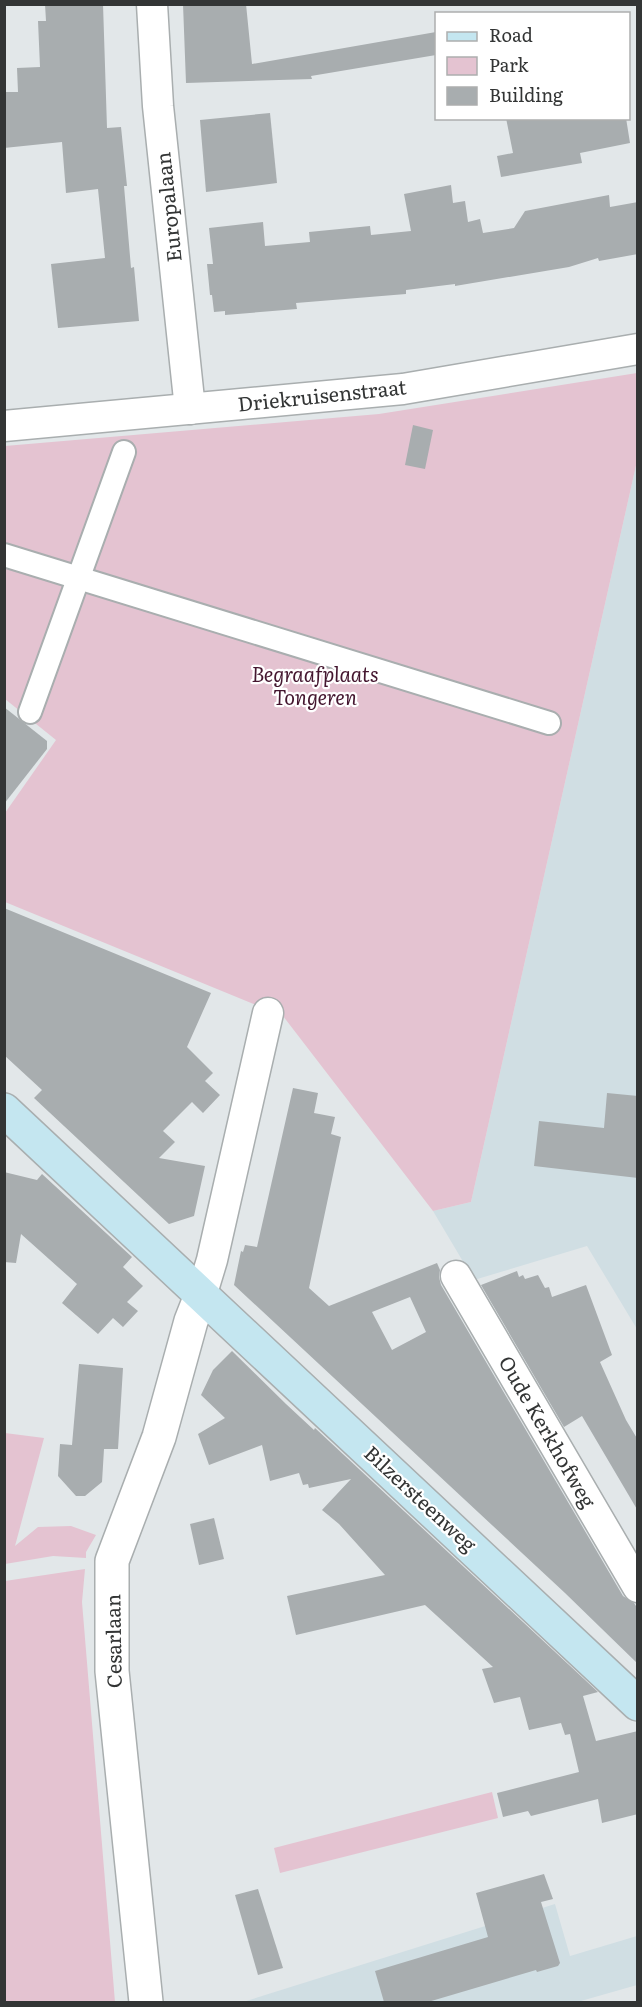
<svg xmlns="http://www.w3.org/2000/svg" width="642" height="2007" font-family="Literata,serif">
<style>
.built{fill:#d0dee3}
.green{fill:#e4c3d1}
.building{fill:#a8adaf;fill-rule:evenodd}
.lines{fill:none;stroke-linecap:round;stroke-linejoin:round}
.pedestrian-casing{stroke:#a9aeaf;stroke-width:26}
.minor-casing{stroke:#a9aeaf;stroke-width:33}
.tertiary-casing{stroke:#a9aeaf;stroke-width:36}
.secondary-casing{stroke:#a9aeaf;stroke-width:36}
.pedestrian{stroke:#fff;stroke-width:22}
.minor{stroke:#fff;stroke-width:30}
.tertiary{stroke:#fff;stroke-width:33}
.secondary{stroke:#c4e6f0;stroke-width:33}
.labels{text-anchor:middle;stroke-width:4.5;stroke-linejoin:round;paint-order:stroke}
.street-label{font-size:20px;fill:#333535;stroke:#fff}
.park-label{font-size:20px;font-style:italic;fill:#44162f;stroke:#fff}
</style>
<rect width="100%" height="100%" fill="#e2e7e9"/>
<g class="built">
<path d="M637,461V1329L587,1246L474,1280L433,1211L471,1202Z"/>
<path d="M555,1904L570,1956L637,1936V1985L581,2001V2002H243Z"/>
</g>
<g class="green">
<path d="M637,373V461L471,1202L433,1211L283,1016L5,902V813L56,740L5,699V446L379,414Z"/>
<path d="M5,1433L44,1438L15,1546L38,1527L71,1526L96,1535L86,1552V1558L53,1556L5,1564Z"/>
<path d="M85,1569L82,1602L115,2002H5V1581Z"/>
<path d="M492,1792L498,1818L280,1873L274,1848Z"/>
</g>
<g class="building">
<path d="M45,4H103L107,128L121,127L127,186H124L131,268L134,267L139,321L58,328L51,264L105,258L98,189L66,193L62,142L4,148V92H18L17,68L40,67L38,21H46Z"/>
<path d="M183,4H246L252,64L436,32V55L311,76L312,79L186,83Z"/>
<path d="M270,113L277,183L206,192L200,120Z"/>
<path d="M506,118H626L630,143L580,153L582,163L501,177L497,156L513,153Z"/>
<path d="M451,185L453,203L465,201L468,222L480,219L483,233L514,228L525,211L609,195L610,207L638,202V254L599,261L598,258L569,267L455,286V284L406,290V294L296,303L297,309L225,315V311L214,312L212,295H210L207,264H213L209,228L263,222L265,246L310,242L309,232L370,226L371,235L411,231L404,194Z"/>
<path d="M413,425L433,430L425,469L405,465Z"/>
<path d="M4,707L47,741V749L4,804Z"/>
<path d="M4,908L211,993L187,1047L213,1073L205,1081L220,1095L203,1113L192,1102L163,1131L175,1142L159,1158L205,1166L194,1216L169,1224L34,1098L42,1090L4,1055Z"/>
<path d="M293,1088L318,1093L314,1113L335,1117L331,1134L341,1137L309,1288L329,1306L437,1263L440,1270L439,1277L441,1285L623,1596L634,1603L638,1609V1664L565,1593L234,1285L241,1251L243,1252L245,1245L257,1247ZM410,1297L426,1332L392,1350L372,1312Z"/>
<path d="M607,1093L638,1096V1178L534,1166L539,1121L604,1128Z"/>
<path d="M4,1172L37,1180L42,1174L132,1257L123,1267L143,1286L127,1302L138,1311L123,1327L113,1318L98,1334L62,1303L77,1284L21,1234L16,1263L4,1262Z"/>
<path d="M517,1271L519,1277L523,1275L525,1279L538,1275L545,1288L549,1287L552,1297L586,1285L612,1355L600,1362L626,1420L638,1440V1511L582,1416L564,1427L481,1285Z"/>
<path d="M232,1351L286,1404L314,1430L315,1428L598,1692L583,1696L596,1741L638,1731V1814L602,1823L598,1799L531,1816L528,1811L503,1817L497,1793L579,1772L570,1734L565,1735L561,1723L529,1730L520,1697L494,1703L482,1669L493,1667L425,1605L296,1635L287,1596L385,1575L339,1524L322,1510L351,1479L309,1488L308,1484L303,1485L299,1473L270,1481L262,1445L209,1465L198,1434L225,1418L201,1395L213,1370Z"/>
<path d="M79,1364L123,1368L118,1449H104L102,1482L85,1496H76L58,1476L60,1444L72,1445Z"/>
<path d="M214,1518L224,1559L199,1565L190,1524Z"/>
<path d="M544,1874L553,1899L541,1902L560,1963L558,1966L537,1972L536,1970L428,2002H384L375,1971L488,1937L476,1893Z"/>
<path d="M258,1889L283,1968L258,1975L235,1895Z"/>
</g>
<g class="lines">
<defs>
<g id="pedestrian">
<path d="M4,555L549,723"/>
<path d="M30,712L124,452"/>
</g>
<g id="minor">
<path d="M152,4L158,106L190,409"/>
<path d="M4,426L403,389L638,349"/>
<path d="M456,1276L638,1587"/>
<path d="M202,1293L212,1260L268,1013"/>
</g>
<path id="tertiary" d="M146,2002L112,1671V1561L159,1437L191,1321L202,1293"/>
<path id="secondary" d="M4,1110L638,1704"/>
</defs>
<use href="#pedestrian" class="pedestrian-casing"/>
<use href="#minor" class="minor-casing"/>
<use href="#tertiary" class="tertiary-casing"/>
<use href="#secondary" class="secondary-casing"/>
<use href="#pedestrian" class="pedestrian"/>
<use href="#minor" class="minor"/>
<use href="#tertiary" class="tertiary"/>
<use href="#secondary" class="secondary"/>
</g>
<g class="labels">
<g class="street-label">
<text transform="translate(169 207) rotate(-96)" y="7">Europalaan</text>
<text transform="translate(322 396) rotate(-6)" y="7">Driekruisenstraat</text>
<text transform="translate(547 1432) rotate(60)" y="7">Oude Kerkhofweg</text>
<text transform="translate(420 1499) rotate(43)" y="7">Bilzersteenweg</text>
<text transform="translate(114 1641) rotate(-91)" y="7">Cesarlaan</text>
</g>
<g class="park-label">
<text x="315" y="682">Begraafplaats<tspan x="315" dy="23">Tongeren</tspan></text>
</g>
</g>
<rect width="642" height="2007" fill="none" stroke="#333535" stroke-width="12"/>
<rect x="435" y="12" width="195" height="108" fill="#ffffff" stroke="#adaeae" stroke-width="1.5"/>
<rect x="447" y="32" width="30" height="9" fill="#c4e6f0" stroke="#adaeae" stroke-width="1.5"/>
<text x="489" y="42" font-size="18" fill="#333535">Road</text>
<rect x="447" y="57" width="30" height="18" fill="#e4c3d1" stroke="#adaeae" stroke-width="1.5"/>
<text x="489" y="72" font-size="18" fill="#333535">Park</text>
<rect x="447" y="87" width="30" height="18" fill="#a8adaf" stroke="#adaeae" stroke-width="1.5"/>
<text x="489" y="102" font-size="18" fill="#333535">Building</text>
</svg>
